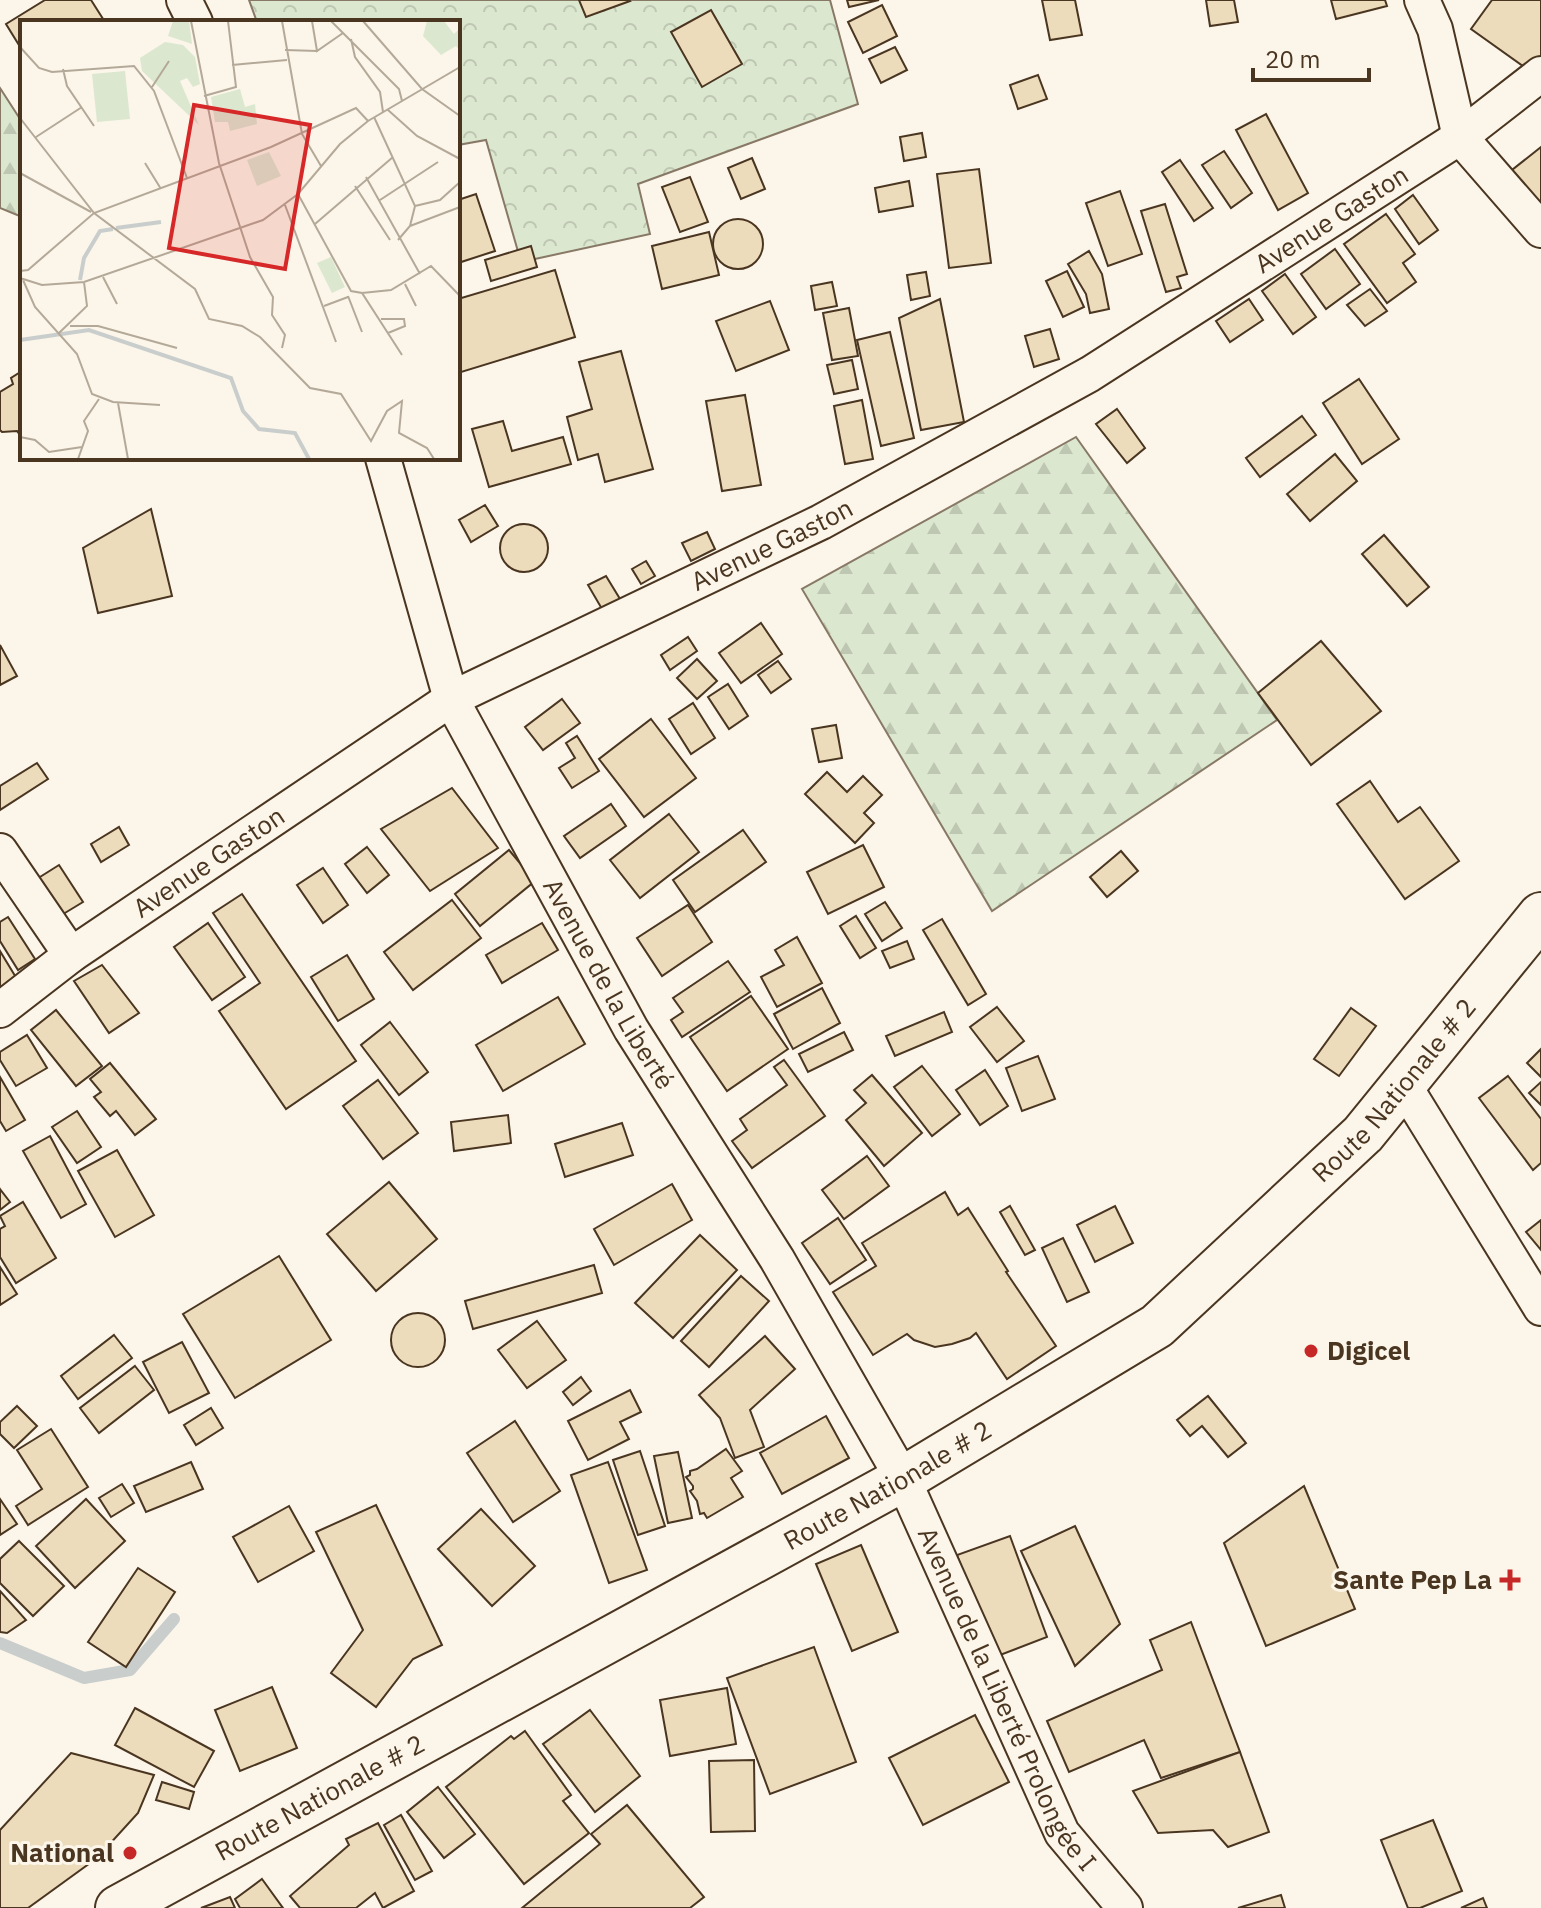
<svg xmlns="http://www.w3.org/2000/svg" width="1541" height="1908" font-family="'IBM Plex Sans',sans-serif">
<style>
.forest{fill:url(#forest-firs);stroke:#887966;stroke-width:2}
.park{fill:url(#park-crowns);stroke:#887966;stroke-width:2}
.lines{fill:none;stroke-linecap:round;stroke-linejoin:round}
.stream{stroke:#c9cecd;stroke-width:12}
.building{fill:#ecdcbc;stroke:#4a3520;stroke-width:2}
.street-casing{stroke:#4a3520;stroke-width:38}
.primary-casing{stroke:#4a3520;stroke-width:48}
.street{stroke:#fbf6e9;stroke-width:34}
.primary{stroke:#fbf6e9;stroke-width:44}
.poi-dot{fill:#c62828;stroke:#fbf6e9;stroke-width:3}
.labels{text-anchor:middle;stroke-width:6;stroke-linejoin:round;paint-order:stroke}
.street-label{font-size:26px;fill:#4a3520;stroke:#fbf6e9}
.poi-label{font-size:26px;font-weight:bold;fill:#4a3520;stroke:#fbf6e9;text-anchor:end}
.inset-river{fill:none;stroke:#c9cecd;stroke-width:4}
.inset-road{fill:none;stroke:#b4a999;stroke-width:2}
.view{fill:#d62828;fill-opacity:0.15;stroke:#d62828;stroke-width:4}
.inset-edge{fill:none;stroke:#4a3520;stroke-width:4}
</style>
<defs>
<pattern id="forest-firs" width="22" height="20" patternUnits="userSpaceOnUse" patternTransform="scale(2)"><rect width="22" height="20" fill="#dce7d0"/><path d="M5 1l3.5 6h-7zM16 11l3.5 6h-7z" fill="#bec7b2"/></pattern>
<pattern id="park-crowns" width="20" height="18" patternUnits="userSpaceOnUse" patternTransform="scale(2)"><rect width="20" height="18" fill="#dce7d0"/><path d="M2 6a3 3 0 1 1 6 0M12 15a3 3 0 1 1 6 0" fill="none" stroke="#bec7b2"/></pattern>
</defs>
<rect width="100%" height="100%" fill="#fbf6e9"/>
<g class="forest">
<path d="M0,88L22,122V217L0,208Z"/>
<path d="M1076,437L1277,720L992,911L802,589Z"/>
</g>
<path class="park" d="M249,0H830L858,104L638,184L650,234L521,262L486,140L458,145V22H257Z"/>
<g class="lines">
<path class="stream" d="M0,1643L84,1678L130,1670L174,1619"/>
</g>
<g class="building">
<path d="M45,0H91L105,22H22V50L6,24Z"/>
<path d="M579,0H629L630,1L586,17Z"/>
<path d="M847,0H879L849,7Z"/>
<path d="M1042,0H1075L1082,35L1050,40Z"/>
<path d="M1206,0H1234L1238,22L1210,26Z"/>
<path d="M1331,0H1385L1387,6L1336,19Z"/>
<path d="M1492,0H1541V58L1527,69L1471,29Z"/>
<path d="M882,5L897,36L863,53L848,22Z"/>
<path d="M711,10L742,64L702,87L671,32Z"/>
<path d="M895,47L907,70L881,83L869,59Z"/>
<path d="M1038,75L1047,99L1018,109L1010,85Z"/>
<path d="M1266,114L1308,193L1278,210L1236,130Z"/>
<path d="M922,133L926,157L904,161L900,137Z"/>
<path d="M1541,147V205L1512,170Z"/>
<path d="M1224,151L1252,193L1231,208L1202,165Z"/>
<path d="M752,158L765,189L741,199L728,168Z"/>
<path d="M1180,160L1213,208L1194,221L1162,172Z"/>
<path d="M979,169L991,263L949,268L937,174Z"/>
<path d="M690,177L708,222L680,232L662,187Z"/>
<path d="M909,181L913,206L879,212L875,188Z"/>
<path d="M1120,191L1142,254L1108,266L1086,203Z"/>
<path d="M476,194L495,251L458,263V200Z"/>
<path d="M1413,195L1438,230L1419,244L1395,209Z"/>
<path d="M1165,204L1187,274L1177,277L1181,288L1166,292L1141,211Z"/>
<path d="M1386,214L1415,254L1403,263L1416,282L1387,303L1344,244Z"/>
<circle cx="738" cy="244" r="25"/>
<path d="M709,232L719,275L662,289L652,246Z"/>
<path d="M531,246L537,267L491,281L485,260Z"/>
<path d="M1335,249L1360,284L1326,309L1301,274Z"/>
<path d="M1089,251L1102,274L1109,309L1090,313L1086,294L1068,264Z"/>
<path d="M555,270L575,337L458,373V299Z"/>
<path d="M1067,271L1084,307L1063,317L1046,281Z"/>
<path d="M926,272L930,296L911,300L907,275Z"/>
<path d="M1285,274L1316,317L1293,334L1262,291Z"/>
<path d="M832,282L837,306L815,310L811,286Z"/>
<path d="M1370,289L1387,311L1365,326L1347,305Z"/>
<path d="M940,299L964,422L921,430L899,318Z"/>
<path d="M1249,299L1263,320L1230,342L1216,321Z"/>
<path d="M770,301L789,350L736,371L716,321Z"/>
<path d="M849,308L858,356L832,360L823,313Z"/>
<path d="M1050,329L1059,359L1034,367L1025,336Z"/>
<path d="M890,332L914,438L881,446L857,340Z"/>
<path d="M621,351L653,469L605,482L598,454L578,460L567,417L592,409L579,362Z"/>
<path d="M852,360L858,389L834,394L827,365Z"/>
<path d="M22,371V438L17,431L2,432L0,430V392L13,384L11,378Z"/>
<path d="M1359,379L1399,439L1362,464L1323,403Z"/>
<path d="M745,395L761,485L722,491L706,401Z"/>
<path d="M862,400L873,459L845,464L834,406Z"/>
<path d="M1117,409L1145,448L1127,463L1096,424Z"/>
<path d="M1302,416L1316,435L1260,477L1246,458Z"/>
<path d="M503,421L512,451L563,437L571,464L489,487L472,429Z"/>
<path d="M1335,454L1357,481L1310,521L1287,494Z"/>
<path d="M485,505L498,526L471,542L459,520Z"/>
<path d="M151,509L172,596L98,613L83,548Z"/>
<circle cx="524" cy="548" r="24"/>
<path d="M707,532L715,549L691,561L682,543Z"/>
<path d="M1384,535L1429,587L1407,606L1362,554Z"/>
<path d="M646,561L655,576L641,584L632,569Z"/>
<path d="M606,576L620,599L602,609L588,585Z"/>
<path d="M761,623L782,654L741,683L719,653Z"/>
<path d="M688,637L697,651L670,670L661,655Z"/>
<path d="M1321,641L1381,711L1311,765L1258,693Z"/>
<path d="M0,645L17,676L0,685Z"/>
<path d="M697,659L717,681L697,699L677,678Z"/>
<path d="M778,661L791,679L771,693L758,675Z"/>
<path d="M728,684L748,716L729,729L708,697Z"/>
<path d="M562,699L580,723L543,750L525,727Z"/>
<path d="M693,703L715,738L691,754L669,719Z"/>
<path d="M651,719L696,778L644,817L599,759Z"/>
<path d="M836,725L842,758L819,762L812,729Z"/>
<path d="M577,736L599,771L572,788L559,768L575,758L566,743Z"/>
<path d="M37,763L48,779L0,810V786Z"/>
<path d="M827,772L847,792L863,776L882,795L864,813L874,823L855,843L805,794Z"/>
<path d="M1370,781L1398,822L1420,807L1459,861L1405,899L1337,804Z"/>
<path d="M452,788L498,848L430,891L381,829Z"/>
<path d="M611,804L626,826L580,858L564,836Z"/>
<path d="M669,814L699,852L640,898L610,860Z"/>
<path d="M119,827L129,845L101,862L91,844Z"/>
<path d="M743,830L766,862L695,912L673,880Z"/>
<path d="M863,845L884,887L828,914L807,872Z"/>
<path d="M367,847L389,875L367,893L345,864Z"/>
<path d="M509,850L535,881L480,926L455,894Z"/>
<path d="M1121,851L1138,871L1107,897L1090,877Z"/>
<path d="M59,865L83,902L55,919L32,882Z"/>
<path d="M323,868L348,905L323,923L297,885Z"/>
<path d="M242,894L356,1061L286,1109L219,1011L260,983L213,913Z"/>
<path d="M452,900L481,938L413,990L384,952Z"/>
<path d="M885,902L902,928L882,941L865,914Z"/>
<path d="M688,905L712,942L662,976L637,938Z"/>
<path d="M856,916L876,948L860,958L840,926Z"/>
<path d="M8,917L35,959L18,970L0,941V922Z"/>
<path d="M942,919L986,994L968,1005L923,930Z"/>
<path d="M208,923L245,977L212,1000L174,947Z"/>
<path d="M542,923L558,950L502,983L486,955Z"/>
<path d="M797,937L822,983L777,1007L761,977L784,965L775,950Z"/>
<path d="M907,941L914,959L890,968L882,951Z"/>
<path d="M0,951L20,984L0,993Z"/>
<path d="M347,955L374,999L338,1021L311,977Z"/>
<path d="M728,961L750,992L682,1037L671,1020L683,1012L673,998Z"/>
<path d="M102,965L139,1013L109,1033L74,981Z"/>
<path d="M822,988L840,1023L793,1049L774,1014Z"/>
<path d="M751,996L788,1049L727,1091L690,1037Z"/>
<path d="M558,997L585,1044L503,1091L476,1045Z"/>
<path d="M997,1007L1024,1041L997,1062L970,1027Z"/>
<path d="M1351,1008L1376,1026L1339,1076L1314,1059Z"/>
<path d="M56,1010L102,1066L76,1086L31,1030Z"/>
<path d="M944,1012L952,1032L895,1056L886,1036Z"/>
<path d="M390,1022L428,1072L399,1095L361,1045Z"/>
<path d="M844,1032L853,1050L808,1072L799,1054Z"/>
<path d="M27,1035L47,1068L16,1086L0,1060V1052Z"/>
<path d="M1541,1049V1077L1527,1063Z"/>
<path d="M1038,1056L1055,1099L1022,1111L1006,1068Z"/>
<path d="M784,1060L825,1116L752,1168L732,1141L747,1130L740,1119L787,1085L774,1067Z"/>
<path d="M110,1063L156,1119L135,1135L116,1111L110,1116L94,1097L101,1092L90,1079Z"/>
<path d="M922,1066L960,1114L932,1136L894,1087Z"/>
<path d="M985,1070L1008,1106L980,1125L956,1090Z"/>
<path d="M872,1075L922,1133L884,1166L846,1120L866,1103L854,1090Z"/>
<path d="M1508,1076L1541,1119V1163L1533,1170L1479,1098Z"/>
<path d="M0,1077L25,1120L6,1131L0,1121Z"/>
<path d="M378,1080L418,1133L383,1159L343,1106Z"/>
<path d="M1541,1082V1105L1529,1093Z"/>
<path d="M77,1111L101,1147L77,1163L52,1127Z"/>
<path d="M508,1115L511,1143L454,1151L451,1122Z"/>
<path d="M622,1123L633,1155L565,1177L555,1144Z"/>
<path d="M50,1136L86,1204L61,1218L23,1151Z"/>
<path d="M117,1150L154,1215L115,1237L78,1171Z"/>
<path d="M867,1156L889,1186L844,1219L822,1190Z"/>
<path d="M389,1182L437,1239L376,1291L327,1234Z"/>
<path d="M672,1184L692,1220L614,1265L594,1229Z"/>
<path d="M0,1189L10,1202L0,1210Z"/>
<path d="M945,1192L958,1215L968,1208L1008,1271L1006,1272L1056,1346L1007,1379L976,1333L970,1338L952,1344L935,1347L914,1340L907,1334L873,1355L833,1292L876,1266L862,1243Z"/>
<path d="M23,1202L56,1258L16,1283L0,1257V1229L5,1226L0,1216Z"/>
<path d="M1010,1206L1035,1250L1025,1255L1000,1212Z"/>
<path d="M1115,1206L1133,1243L1095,1262L1077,1225Z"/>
<path d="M838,1218L866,1260L830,1284L802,1243Z"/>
<path d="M1541,1220V1250L1526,1232Z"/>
<path d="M700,1235L737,1270L673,1338L635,1303Z"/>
<path d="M1063,1238L1089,1292L1067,1302L1042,1248Z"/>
<path d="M279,1256L331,1340L235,1398L183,1314Z"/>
<path d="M594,1265L602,1293L473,1329L465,1301Z"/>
<path d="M0,1267L17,1294L0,1305Z"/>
<path d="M741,1276L769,1301L709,1367L681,1341Z"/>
<circle cx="418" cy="1340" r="27"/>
<path d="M537,1321L566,1360L527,1388L498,1350Z"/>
<path d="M114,1335L132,1358L78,1399L61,1376Z"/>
<path d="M765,1336L795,1369L750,1410L764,1447L735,1458L720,1418L699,1395Z"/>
<path d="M182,1342L209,1393L169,1413L143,1362Z"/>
<path d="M135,1366L154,1390L99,1433L80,1408Z"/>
<path d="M581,1377L591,1391L573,1405L563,1392Z"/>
<path d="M630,1390L641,1412L620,1422L629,1439L588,1460L568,1421Z"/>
<path d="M1208,1396L1246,1443L1228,1457L1202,1426L1190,1436L1177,1420Z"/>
<path d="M17,1406L37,1426L14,1448L0,1434V1422Z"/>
<path d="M211,1408L223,1428L196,1445L184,1425Z"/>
<path d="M826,1416L849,1458L782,1494L760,1453Z"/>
<path d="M515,1421L560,1491L513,1522L467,1453Z"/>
<path d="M51,1429L88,1487L28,1525L16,1506L42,1489L17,1450Z"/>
<path d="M726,1449L742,1471L731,1478L743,1497L707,1518L704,1513L700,1514L697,1501L690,1491L693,1489V1486L686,1477L690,1475V1471L697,1469Z"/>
<path d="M640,1451L665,1526L638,1535L613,1460Z"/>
<path d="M678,1452L692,1518L668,1523L654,1456Z"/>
<path d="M191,1462L203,1489L146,1512L134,1486Z"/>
<path d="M608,1462L647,1570L609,1583L571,1475Z"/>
<path d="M122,1484L134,1503L111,1517L99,1498Z"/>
<path d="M1304,1486L1355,1609L1266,1646L1224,1543Z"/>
<path d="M0,1499L17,1524L0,1535Z"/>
<path d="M86,1499L125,1541L75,1588L36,1546Z"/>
<path d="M376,1505L442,1645L413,1659L376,1707L331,1673L363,1630L316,1532Z"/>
<path d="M289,1506L314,1551L258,1582L233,1537Z"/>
<path d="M481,1509L535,1566L492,1606L438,1549Z"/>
<path d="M1075,1526L1120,1624L1075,1666L1021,1551Z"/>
<path d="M1010,1536L1047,1637L995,1657L957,1555Z"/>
<path d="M19,1541L64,1586L33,1616L0,1583V1559Z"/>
<path d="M861,1545L898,1632L852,1651L816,1564Z"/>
<path d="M138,1568L175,1592L126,1667L88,1642Z"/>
<path d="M0,1591L26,1620L7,1633L0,1632Z"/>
<path d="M1191,1622L1240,1752L1161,1778L1144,1740L1069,1772L1047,1721L1162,1670L1150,1640Z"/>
<path d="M814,1647L856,1762L770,1794L727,1678Z"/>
<path d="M272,1687L297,1748L240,1771L215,1710Z"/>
<path d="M727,1688L736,1744L670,1756L660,1700Z"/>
<path d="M135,1708L214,1751L194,1787L115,1745Z"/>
<path d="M590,1710L640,1776L595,1812L543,1744Z"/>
<path d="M975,1715L1009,1782L923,1825L889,1758Z"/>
<path d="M525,1731L571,1795L563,1801L589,1833L524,1884L446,1787L511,1736L514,1739Z"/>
<path d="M1240,1752L1269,1832L1228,1847L1213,1830L1158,1833L1133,1791Z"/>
<path d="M71,1753L154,1775L138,1813L97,1858L28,1908H0V1830Z"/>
<path d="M754,1760L755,1831L711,1832L709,1761Z"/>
<path d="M162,1782L194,1792L189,1809L156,1800Z"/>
<path d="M438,1787L475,1834L444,1858L407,1812Z"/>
<path d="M627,1805L704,1897L690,1908H522L600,1844L591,1834Z"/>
<path d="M401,1815L432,1871L415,1880L384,1825Z"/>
<path d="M1433,1820L1462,1891L1420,1908H1408L1381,1840Z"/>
<path d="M378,1823L414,1891L383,1908L375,1893L356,1908H300L290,1896L349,1845L346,1839Z"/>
<path d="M262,1879L283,1908H240L235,1899Z"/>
<path d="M1281,1895L1285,1908H1238Z"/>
<path d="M230,1897L235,1908H201L209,1905Z"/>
<path d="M1483,1898L1487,1908H1461Z"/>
</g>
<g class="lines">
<defs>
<g id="street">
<path d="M184,0L195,22"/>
<path d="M1422,0L1435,29L1460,137L1541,230"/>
<path id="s1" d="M383,458L451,699L631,1029L777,1259L903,1479L1062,1833L1125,1908"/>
<path d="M0,851L71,955"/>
<path id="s2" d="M0,1010L71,955L451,699L821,522L1090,374L1460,137L1541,74"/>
<path d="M1403,1084L1541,1308"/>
</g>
<g id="primary">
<path id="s3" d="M118,1908L903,1479L1157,1326L1363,1134L1541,915"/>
</g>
</defs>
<use href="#street" class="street-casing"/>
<use href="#primary" class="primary-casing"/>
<use href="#street" class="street"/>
<use href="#primary" class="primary"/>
</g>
<g class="poi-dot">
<circle cx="1311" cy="1351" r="8"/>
<path d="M1506 1568h8v8h8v8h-8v8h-8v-8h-8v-8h8z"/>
<circle cx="130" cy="1853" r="8"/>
</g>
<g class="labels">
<g class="street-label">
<text dy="9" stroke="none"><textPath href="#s2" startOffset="1552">Avenue Gaston</textPath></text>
<text dy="9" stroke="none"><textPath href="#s2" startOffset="904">Avenue Gaston</textPath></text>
<text dy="9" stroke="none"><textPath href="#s2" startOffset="256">Avenue Gaston</textPath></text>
<text dy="9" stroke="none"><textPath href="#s1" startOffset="576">Avenue de la Liberté</textPath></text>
<text dy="9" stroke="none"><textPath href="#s3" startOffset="1526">Route Nationale # 2</textPath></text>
<text dy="9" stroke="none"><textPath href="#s3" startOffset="878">Route Nationale # 2</textPath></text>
<text dy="9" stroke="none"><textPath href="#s1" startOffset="1396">Avenue de la Liberté Prolongée I</textPath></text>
<text dy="9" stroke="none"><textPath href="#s3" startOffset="230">Route Nationale # 2</textPath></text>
</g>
<g class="poi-label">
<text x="1327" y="1360" text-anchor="start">Digicel</text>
<text x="1492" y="1589">Sante Pep La</text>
<text x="114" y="1862">National</text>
</g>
</g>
<g transform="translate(20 20)">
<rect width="440" height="440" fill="#fbf6e9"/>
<path d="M311,237L325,267L312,273L297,243Z" fill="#dce7d0"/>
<path d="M153,1H169L172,24L148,16ZM407,1H424L434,14L440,8V31L436,26L421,35L403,16ZM145,22L163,25L175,37L180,64L173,67L167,58L160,61L179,105L122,51L120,38ZM249,132L261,156L237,166L227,140Z" fill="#dce7d0"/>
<path d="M220,69L225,87L235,84L237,104L210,111L208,102H195L191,77Z" fill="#dce7d0"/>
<path d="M105,51L110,99L77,102L72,54Z" fill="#dce7d0"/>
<path class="inset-river" d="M96,208L141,202M60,260L64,238L80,211L93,209M0,320L69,310L211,358L223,391L239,409L275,413L289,439"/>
<path class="inset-road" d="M171,1L199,143L230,237L253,277L252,295L265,315L262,328M262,1L282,114L301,146M292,1L297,31L323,13M311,1L379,69L382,81M343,1L402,69L440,96M331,19L335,37L360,72L363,92M0,27L19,48L32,52L114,46L134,71L167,158M265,30L297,31M212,45L267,40M43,49L47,66L74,106M132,67L149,41M184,76L216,67L208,1M368,90L397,116L440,139M354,97L395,186L390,206L378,220M0,98L74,193L175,269L189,299L222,306L240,317L290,368L321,374L351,421L367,391L382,381L379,413L407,428L414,439M16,117L62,87M125,143L141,169M0,153L71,192M346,157L400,254M335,166L370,220M278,174L331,271L342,273L382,335M360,180L418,142M265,185L316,322M395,186L420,180L440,162M295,204L373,137M390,206L440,187M0,251L8,250L74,193L251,127L336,88L348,101M83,257L97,284M0,258L22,265L64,262L243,200L278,174L320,124L348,101L440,47M3,260L15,287L57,334L72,374L93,382L140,385M385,264L396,286M342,273L371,270L411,246L440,276M328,276L342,312M304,286L328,277M361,299H384L385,306L368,313M50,306H78L157,328M39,313L67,286L64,262M98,383L108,439M0,417L15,420L29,432L62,427M58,439L68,411L64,401L79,379"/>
<path class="view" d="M174,85L290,105L265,249L149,228Z"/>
<rect width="440" height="440" class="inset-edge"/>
</g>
<path d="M1253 68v12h116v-12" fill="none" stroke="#4a3520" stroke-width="4"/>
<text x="1265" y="68" font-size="24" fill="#4a3520" stroke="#fbf6e9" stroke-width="6" paint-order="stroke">20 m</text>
</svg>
